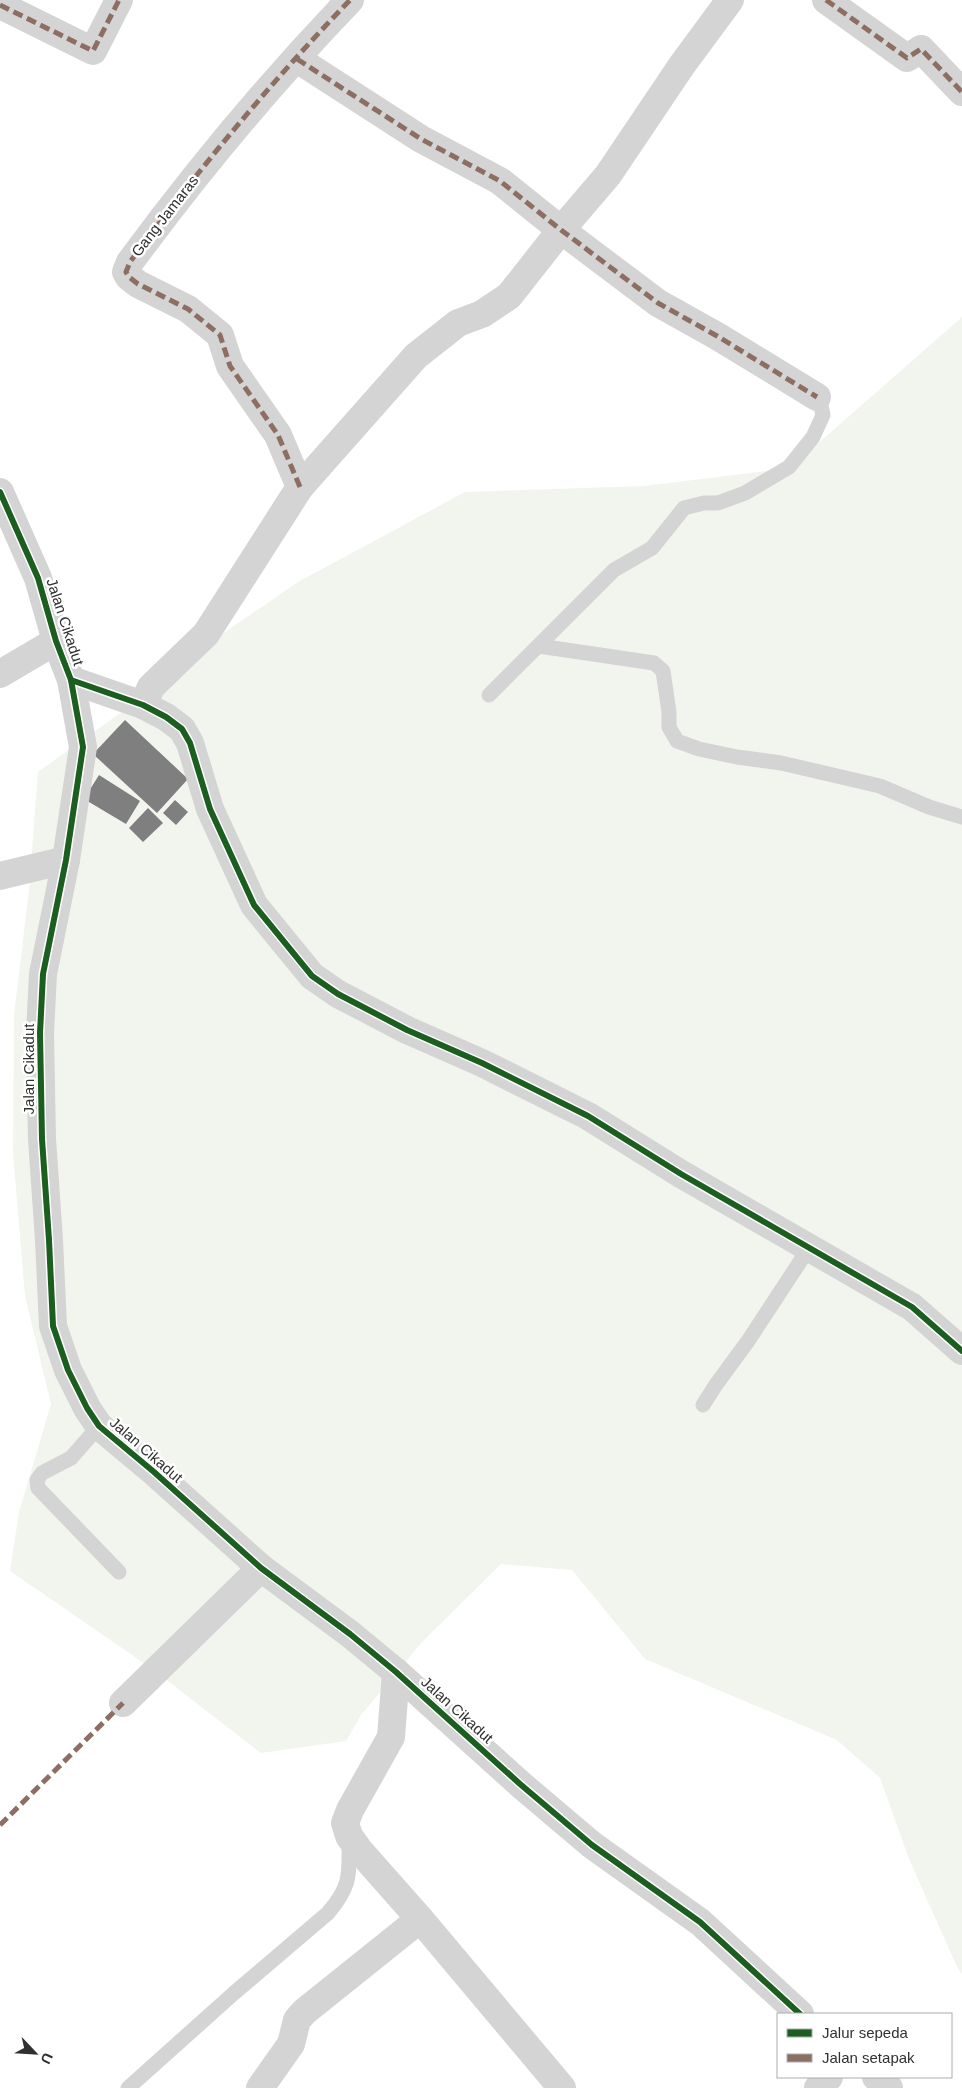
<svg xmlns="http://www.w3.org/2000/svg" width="962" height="2088" font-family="Arial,sans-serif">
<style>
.green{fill:#f2f5ed}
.building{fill:#7f7f7f}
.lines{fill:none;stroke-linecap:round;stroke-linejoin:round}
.lane{stroke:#d4d4d4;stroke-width:15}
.street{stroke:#d4d4d4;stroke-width:28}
.quiet{stroke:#8d6e63;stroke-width:5;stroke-dasharray:10 5;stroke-linecap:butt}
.cycleway-casing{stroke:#fff;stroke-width:9}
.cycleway{stroke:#1b5e20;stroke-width:6}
.labels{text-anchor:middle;stroke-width:5;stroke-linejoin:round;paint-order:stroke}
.street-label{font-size:15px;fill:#303030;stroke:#fff}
</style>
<rect width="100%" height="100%" fill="#fff"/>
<path class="green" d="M962,317V1974L957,1967L909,1859L880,1778L837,1740L645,1659L572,1570L501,1564L423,1641L361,1715L346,1741L261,1753L151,1668L10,1571L19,1512L51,1404L25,1296L13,1153L14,1015L29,890L38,772L134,703L199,650L298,582L465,492L644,486L790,468Z"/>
<g class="building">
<path d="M125,720L188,779L157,813L93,754Z"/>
<path d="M99,775L140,801L126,824L84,799Z"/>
<path d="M175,800L188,812L176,825L163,813Z"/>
<path d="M148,808L163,823L143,842L129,828Z"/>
</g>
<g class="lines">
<g class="lane">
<path d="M539,646L654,663L663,671L669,712V727L677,741L699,749L737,757L781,763L880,786L929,807L962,817"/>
<path d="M489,695L614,570L652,548L684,508L704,503H718L745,493L789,467L813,437L823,415L821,406L817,397"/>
<path d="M703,1405L715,1386L748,1341L809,1248"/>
<path d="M99,1426L71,1458L42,1473L37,1480L38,1488L119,1572"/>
<path d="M128,2088L233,1994L328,1913C352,1885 349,1874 349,1840"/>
</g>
<g class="street">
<path d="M826,0L907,58L921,49L962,92"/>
<path d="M0,5L93,51L119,0"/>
<path d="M297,59L421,139L500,181L561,230L658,303L717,336L817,397"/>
<path d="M300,487L278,435L230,366L220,335L188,309L138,284L129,277L126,272L130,262C198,170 271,82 350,0"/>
<path d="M0,492L38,578L56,641L71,680L83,747L66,860L43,974L40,1033L42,1139L49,1240L53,1326L68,1370L87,1408L99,1426L154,1472L261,1568L350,1634L396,1672L520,1784L592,1845L700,1922L800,2014"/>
<path d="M0,674L56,641"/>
<path d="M71,680L143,705L166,717L182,729L190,743L210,809L254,905L312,976L338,994L407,1030L482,1063L588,1116L681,1174L912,1307L962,1351"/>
<path d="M143,705L151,687L206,634L300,487L416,356L458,323L482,314L509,296L561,230L608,175L682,65L730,0"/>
<path d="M0,876L66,860"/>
<path d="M396,1672L391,1737L350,1810L345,1823L349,1836L359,1850L420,1919L562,2088"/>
<path d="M123,1703L261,1568"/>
<path d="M876,2077L889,2088"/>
<path d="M260,2088L291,2044L297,2020L304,2012L420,1919"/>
<path d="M818,2088L829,2077"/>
</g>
<g class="quiet">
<path d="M826,0L907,58L921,49L962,92"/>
<path d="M0,5L93,51L119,0"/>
<path d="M297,59L421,139L500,181L561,230L658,303L717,336L817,397"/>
<path d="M300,487L278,435L230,366L220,335L188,309L138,284L129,277L126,272L130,262C198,170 271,82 350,0"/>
<path d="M0,1825L123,1703"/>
</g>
<defs>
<g id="cycleway">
<path d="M0,492L38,578L56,641L71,680L83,747L66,860L43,974L40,1033L42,1139L49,1240L53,1326L68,1370L87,1408L99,1426L154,1472L261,1568L350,1634L396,1672L520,1784L592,1845L700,1922L800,2014"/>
<path d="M71,680L143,705L166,717L182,729L190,743L210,809L254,905L312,976L338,994L407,1030L482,1063L588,1116L681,1174L912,1307L962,1351"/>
</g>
</defs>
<use href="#cycleway" class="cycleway-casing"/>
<use href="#cycleway" class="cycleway"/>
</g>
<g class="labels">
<g class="street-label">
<text transform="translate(165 216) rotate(-52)" y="5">Gang Jamaras</text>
<text transform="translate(65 622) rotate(72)" y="5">Jalan Cikadut</text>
<text transform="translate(29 1069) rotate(-90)" y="5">Jalan Cikadut</text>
<text transform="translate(146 1450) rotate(41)" y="5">Jalan Cikadut</text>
<text transform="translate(457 1710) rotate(42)" y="5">Jalan Cikadut</text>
</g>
</g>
<rect x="777" y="2013" width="175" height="65" fill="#ffffff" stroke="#acacac"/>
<rect x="787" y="2029" width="25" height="8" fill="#1b5e20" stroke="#acacac"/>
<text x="822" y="2038" font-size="15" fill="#303030">Jalur sepeda</text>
<rect x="787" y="2054" width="25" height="8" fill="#8d6e63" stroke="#acacac"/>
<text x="822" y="2063" font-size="15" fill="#303030">Jalan setapak</text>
<g transform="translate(35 2053) rotate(115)" stroke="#ffffff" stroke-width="4" paint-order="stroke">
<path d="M0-4L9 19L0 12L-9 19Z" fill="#303030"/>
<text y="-8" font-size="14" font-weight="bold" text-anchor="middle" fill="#303030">U</text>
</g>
</svg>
